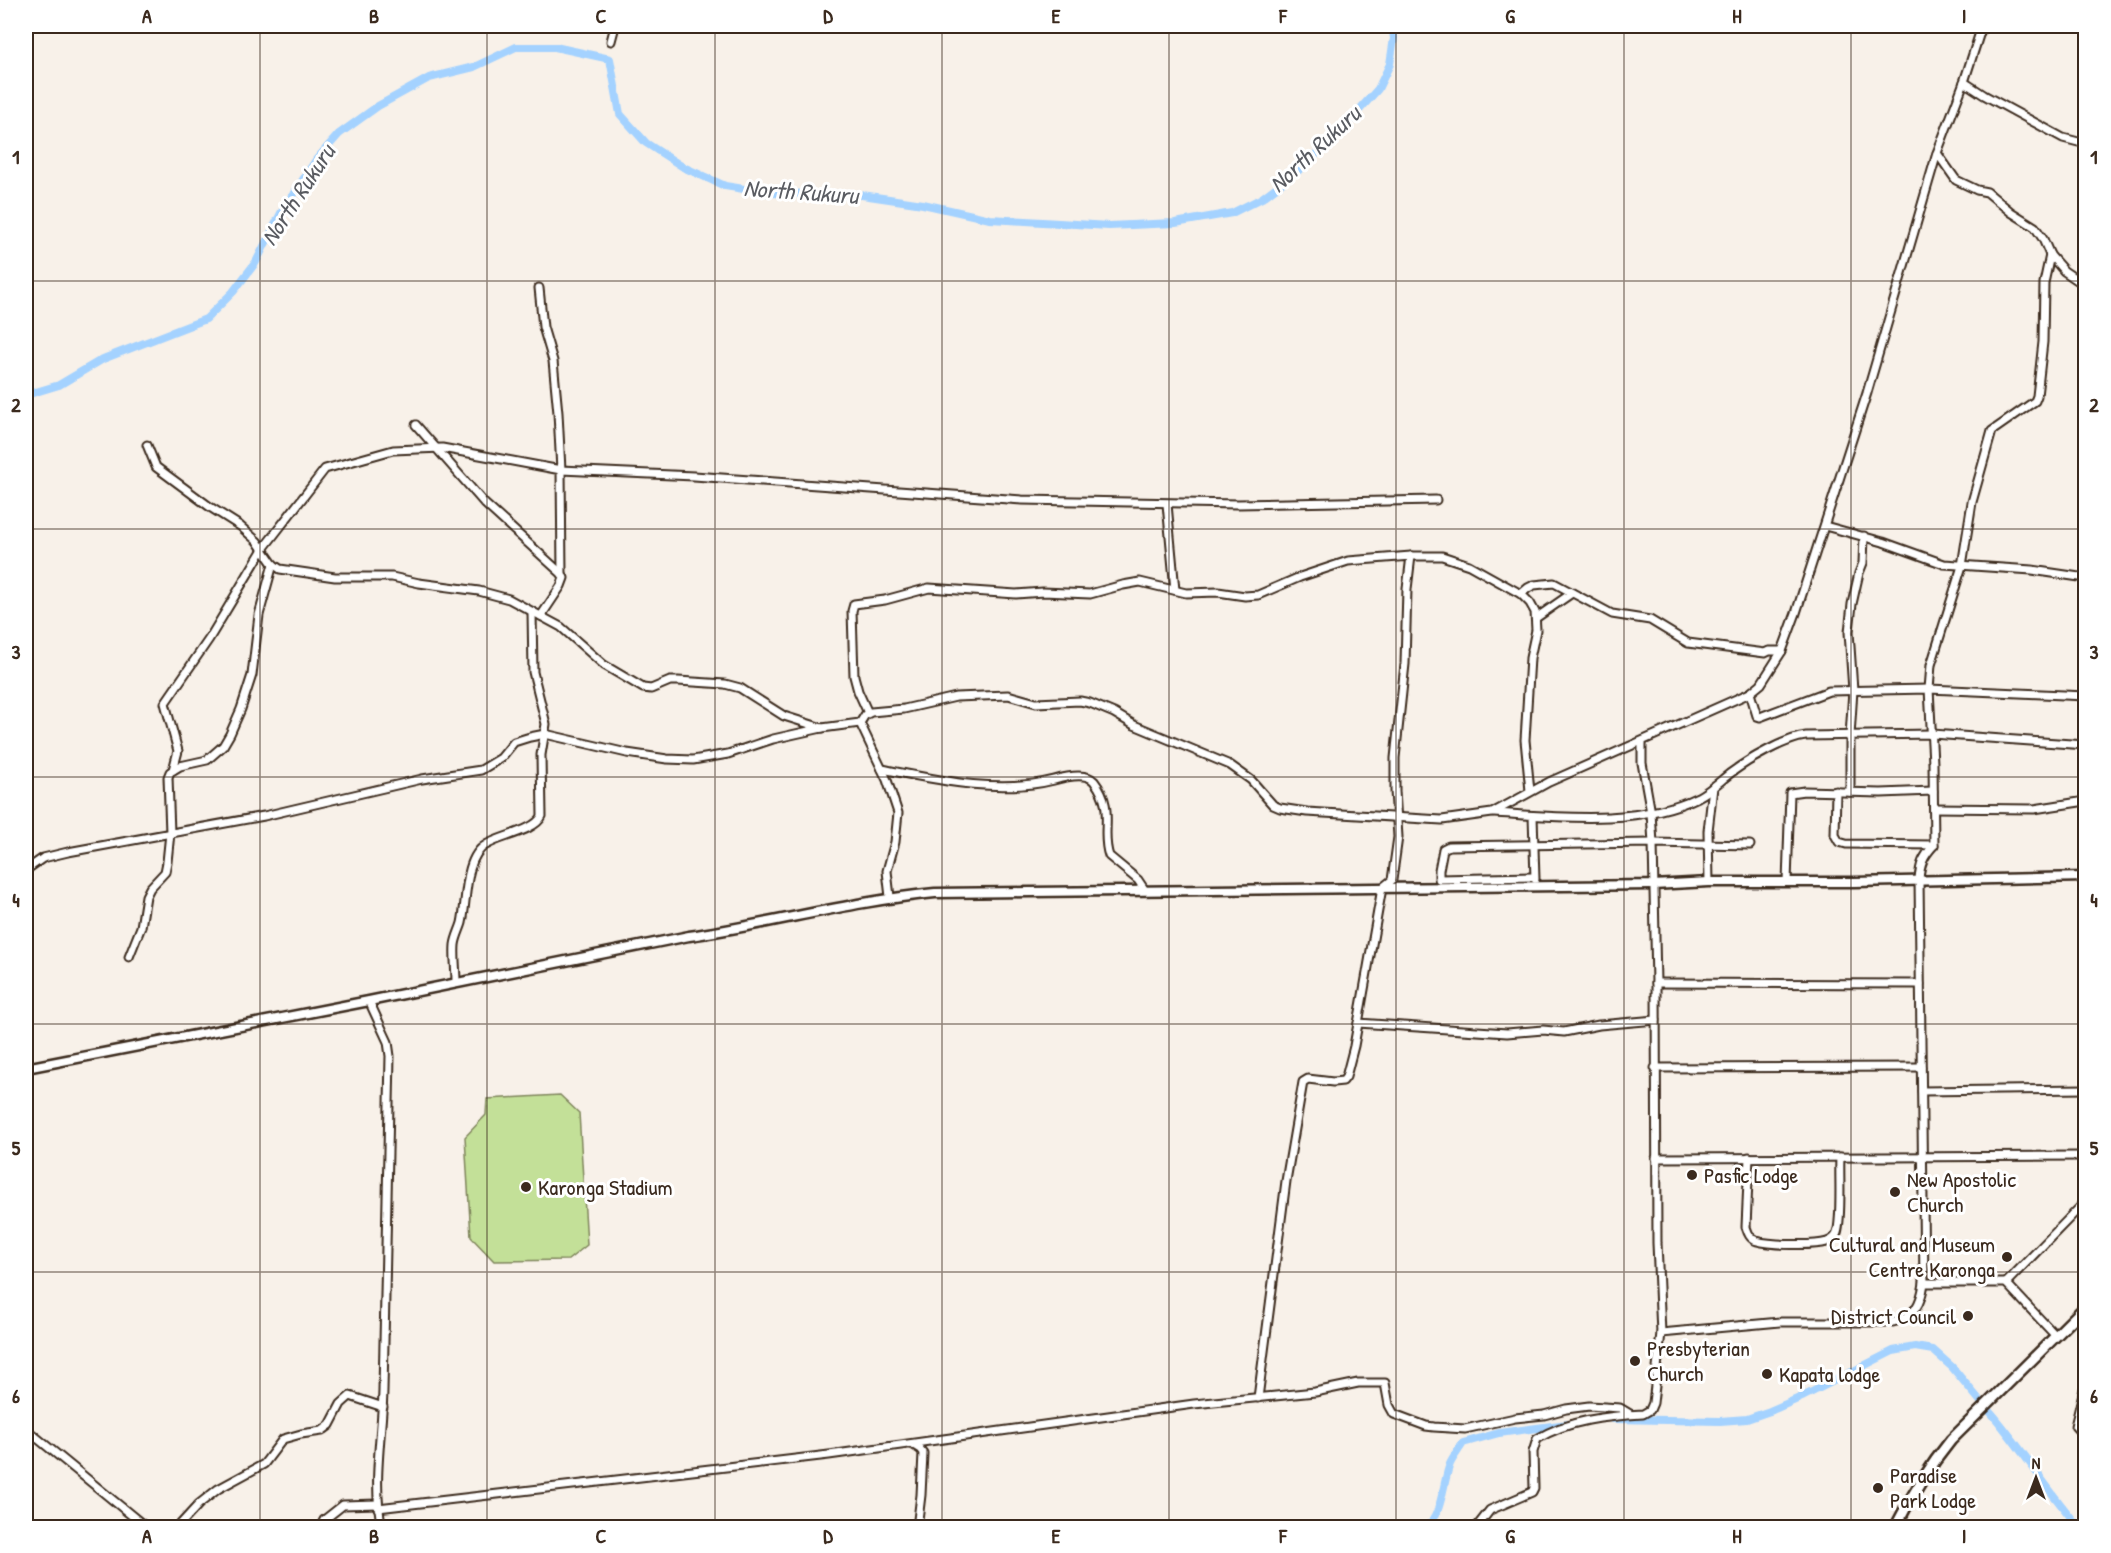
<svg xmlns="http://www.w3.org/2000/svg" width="2111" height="1553" font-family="'Patrick Hand',sans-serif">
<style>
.green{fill:#c3e098;stroke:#7f855b;stroke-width:1.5}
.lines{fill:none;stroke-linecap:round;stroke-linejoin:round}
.river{stroke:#a4d2ff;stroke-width:8}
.minor-casing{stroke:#3b2a1e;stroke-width:11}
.major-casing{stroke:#3b2a1e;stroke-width:13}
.highway-casing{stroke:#3b2a1e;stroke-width:14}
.minor{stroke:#fff;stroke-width:7}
.major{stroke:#fff;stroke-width:8}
.highway{stroke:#fff;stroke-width:9}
.grid{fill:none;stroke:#3b2a1e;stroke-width:1.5;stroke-opacity:0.55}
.poi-dot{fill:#3b2a1e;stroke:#fff;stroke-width:2}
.labels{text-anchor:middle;stroke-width:6;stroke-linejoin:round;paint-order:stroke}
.poi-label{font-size:22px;fill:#3b2a1e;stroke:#fff;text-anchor:start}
.water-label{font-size:24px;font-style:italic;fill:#5a5c62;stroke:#fff}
.neatline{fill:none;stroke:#3b2a1e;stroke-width:2}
.grid-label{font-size:20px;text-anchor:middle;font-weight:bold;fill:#3b2a1e}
</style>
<rect width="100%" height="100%" fill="#f8f1e9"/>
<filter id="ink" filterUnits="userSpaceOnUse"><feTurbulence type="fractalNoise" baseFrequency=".0167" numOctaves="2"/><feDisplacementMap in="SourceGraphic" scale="12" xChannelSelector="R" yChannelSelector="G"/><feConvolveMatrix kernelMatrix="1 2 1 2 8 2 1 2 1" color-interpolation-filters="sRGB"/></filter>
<g filter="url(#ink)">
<path class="green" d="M560,1095L579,1113L587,1245L568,1260L494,1261L471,1237L465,1137L486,1115L487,1099Z"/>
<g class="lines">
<g class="river">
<path d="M26,395L59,385L103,359L206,319L233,292L256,262L281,213L316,160L339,134L378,106L429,78L474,67L516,47H555L610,59L620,114L646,143L683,167L725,186L769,193L862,195L923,204L990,219L1109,226L1175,223L1232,213L1262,198L1303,167L1345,126L1378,89L1390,64L1394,38L1392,26"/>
<path d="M1987,1408C2021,1446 2046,1490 2080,1528"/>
<path d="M1613,1419L1720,1421L1747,1419L1770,1411L1804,1396L1893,1351L1915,1347L1933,1350L1952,1367L1981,1402"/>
<path d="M1425,1528C1442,1518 1443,1481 1450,1464C1453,1457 1459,1450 1463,1443L1499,1433L1568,1424"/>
</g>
<defs>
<g id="minor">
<path d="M611,41L615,26"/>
<path d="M1964,82L1984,95L2063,138L2086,144"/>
<path d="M1937,153L1956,180L1977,190L1987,192L2011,212L2035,227L2043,239L2050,255L2064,271L2086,286"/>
<path d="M539,288L543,327L553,361L558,413L561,470L562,574"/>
<path d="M416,425L485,504L562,574L564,578L561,586L541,616"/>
<path d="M147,445L156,467L210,507L240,526L257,541L273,564L280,569L335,577H392L419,583L479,591L509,599L561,627L604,665L643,688L651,689L670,681H678L725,684L740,688L784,716L822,728"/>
<path d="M1167,504L1175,590"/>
<path d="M1825,526L1883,542L1944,564L2032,570L2086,578"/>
<path d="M1411,556H1442L1469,565L1521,594L1530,603L1535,612L1536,630L1530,658L1525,740L1530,791"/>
<path d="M1521,594L1528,588L1534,585L1554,583L1612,614L1650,620L1688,643L1765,653L1769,651H1782"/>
<path d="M1536,618L1572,593"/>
<path d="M1750,693L1757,716L1760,717L1829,691L1929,689L2086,696"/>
<path d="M868,713L858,691L854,676L852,611L854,604L885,600L929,588L1016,594L1043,592L1090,594L1123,585L1140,582L1186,593L1218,592L1245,596L1258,595L1300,577L1348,561L1411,556L1407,589L1405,664L1395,758V791L1398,837L1392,880L1382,888L1354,1046L1346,1077L1343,1081L1333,1082L1308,1079L1303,1082L1286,1181L1258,1398"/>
<path d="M860,723L887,780L898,813L895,842L887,871L890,897"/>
<path d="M882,769C937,780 999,794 1054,780C1065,777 1086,772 1094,781C1116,809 1100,831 1109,856L1138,880L1144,889"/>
<path d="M173,770L178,751L165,703L209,639L263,549L325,469L393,450L442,448L561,470L694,476L1022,500L1238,504L1436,500"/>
<path d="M1836,791L1835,835L1839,842L1846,844L1934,845"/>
<path d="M1850,792V736L1853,690L1849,632L1852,604L1859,573L1863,563L1864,536"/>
<path d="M1934,808L2034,809L2086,801"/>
<path d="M1494,813C1559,817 1639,826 1698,797C1711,790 1721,780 1732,772C1748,760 1786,738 1806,736L1932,734L2086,745"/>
<path d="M1533,816L1535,879"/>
<path d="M26,870L43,858L68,852L264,816L422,779L481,770L501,758L514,742L530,737L545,734L627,753L667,759L693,760L728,754L773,739L822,728L860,723L865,715L871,712L904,709L956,697L1008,695L1036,703L1080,701L1090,703L1114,713L1134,725L1230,765L1251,780L1273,805L1280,808L1307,812L1442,820L1492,813L1549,782L1750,693L1761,684L1782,651L1796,613L1867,393L1937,153L1964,82L1982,26"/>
<path d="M1534,877L1439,879V870L1443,849L1449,846L1653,843L1750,845"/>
<path d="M1709,882L1708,831L1713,787"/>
<path d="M1787,882L1790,793L1804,791L1881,793L1933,791"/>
<path d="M129,957L141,927L146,896L150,888L165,872L167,862L170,833L168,777L170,772L180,766L207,760L223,746L230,734L241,709L252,675L259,615L273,564"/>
<path d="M456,982C456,970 454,957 455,945C456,937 460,930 462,923C467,901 464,857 486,845C500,836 535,831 542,816L541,755L546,724L533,672L532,612"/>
<path d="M1656,983L1920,984"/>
<path d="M369,1001L388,1042L390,1056C388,1167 385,1279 383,1391C382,1436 372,1483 382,1528"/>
<path d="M1358,1023L1507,1033L1543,1030L1564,1032L1599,1025L1656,1020"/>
<path d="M1655,1068L1921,1067"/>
<path d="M1922,1091L2086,1089"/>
<path d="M1749,1157L1746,1227C1748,1233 1750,1239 1757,1241C1770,1245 1814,1246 1827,1242C1832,1240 1836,1237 1837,1233C1842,1218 1839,1174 1840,1157"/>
<path d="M1656,1158L2086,1156"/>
<path d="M1924,1283L1919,880C1920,864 1923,857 1934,845L1933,763L1929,689L1931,665L1962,566L1972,502L1992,431L2035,401L2037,396L2043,342L2044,283L2050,255"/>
<path d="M2006,1283L2086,1201"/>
<path d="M1661,1333L1780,1322H1893C1915,1317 1921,1304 1924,1283H2006L2055,1335"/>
<path d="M2086,1381L2075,1426L2086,1438"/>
<path d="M26,1429L147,1528"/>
<path d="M912,1444L920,1449L923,1453L921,1495L917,1528"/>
<path d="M378,1508L829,1455L1194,1404L1315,1392L1358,1383H1385L1389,1405L1394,1414L1426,1426L1434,1427L1465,1429L1515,1418L1544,1415L1566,1409L1589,1406L1620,1408L1630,1414"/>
<path d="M177,1528L199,1504L218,1489L264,1464L283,1439L301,1434L322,1431L330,1425L341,1404L350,1396L383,1407"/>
<path d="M320,1528L324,1520L343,1505L378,1504"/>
<path d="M1476,1528L1490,1510L1532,1492L1534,1488L1533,1452L1537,1439C1568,1420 1608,1416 1643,1414L1650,1410L1653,1403L1661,1333L1657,1243L1656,983L1653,843L1651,813L1642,763V742"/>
</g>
<path id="major" d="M26,1068L369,1001L689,936C772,924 852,901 935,893L1653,885L1709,882H1854L2086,877"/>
<path id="highway" d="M1895,1528C1911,1496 1929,1467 1951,1440L2086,1306"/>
</defs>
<use href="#minor" class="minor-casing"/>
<use href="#major" class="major-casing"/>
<use href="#highway" class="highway-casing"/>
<use href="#minor" class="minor"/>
<use href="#major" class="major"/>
<use href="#highway" class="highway"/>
</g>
</g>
<path class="grid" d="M260,26V1528M487,26V1528M715,26V1528M942,26V1528M1169,26V1528M1396,26V1528M1624,26V1528M1851,26V1528M26,281H2086M26,529H2086M26,777H2086M26,1024H2086M26,1272H2086"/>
<g class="poi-dot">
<circle cx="1692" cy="1175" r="6"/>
<circle cx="526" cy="1187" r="6"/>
<circle cx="1895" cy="1192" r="6"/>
<circle cx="2007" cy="1257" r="6"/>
<circle cx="1968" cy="1316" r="6"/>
<circle cx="1635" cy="1361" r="6"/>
<circle cx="1767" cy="1374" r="6"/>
<circle cx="1878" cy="1488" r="6"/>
</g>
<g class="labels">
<g class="poi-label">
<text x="1704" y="1183">Pasfic Lodge</text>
<text x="1907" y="1187">New Apostolic<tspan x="1907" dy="25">Church</tspan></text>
<text x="538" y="1195">Karonga Stadium</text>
<text x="1995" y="1252" text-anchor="end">Cultural and Museum<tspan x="1995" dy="25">Centre Karonga</tspan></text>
<text x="1956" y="1324" text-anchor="end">District Council</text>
<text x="1647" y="1356">Presbyterian<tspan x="1647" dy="25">Church</tspan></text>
<text x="1779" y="1382">Kapata lodge</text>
<text x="1890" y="1483">Paradise<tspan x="1890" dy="25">Park Lodge</tspan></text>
</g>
<g class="water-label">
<text transform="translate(1315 149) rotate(-43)" y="8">North Rukuru</text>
<text transform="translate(801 192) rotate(4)" y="8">North Rukuru</text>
<text transform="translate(298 195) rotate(-57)" y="8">North Rukuru</text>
</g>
</g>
<rect width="2111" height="1553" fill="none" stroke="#fff" stroke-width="66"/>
<g transform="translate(2036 1478)" stroke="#ffffff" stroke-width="4.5" paint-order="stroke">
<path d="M0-4.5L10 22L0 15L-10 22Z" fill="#3b2a1e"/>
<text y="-9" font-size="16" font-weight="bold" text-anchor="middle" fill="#3b2a1e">N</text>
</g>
<rect x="33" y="33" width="2045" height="1487" class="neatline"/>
<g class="grid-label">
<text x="147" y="23">A</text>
<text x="374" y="23">B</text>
<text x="601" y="23">C</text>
<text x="828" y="23">D</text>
<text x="1056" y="23">E</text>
<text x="1283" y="23">F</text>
<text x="1510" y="23">G</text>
<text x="1737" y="23">H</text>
<text x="1964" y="23">I</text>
<text x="16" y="164">1</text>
<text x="2094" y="164">1</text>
<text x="16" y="412">2</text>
<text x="2094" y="412">2</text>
<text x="16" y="659">3</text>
<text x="2094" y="659">3</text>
<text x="16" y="907">4</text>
<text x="2094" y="907">4</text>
<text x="16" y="1155">5</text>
<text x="2094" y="1155">5</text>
<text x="16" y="1403">6</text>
<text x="2094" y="1403">6</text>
<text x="147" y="1543">A</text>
<text x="374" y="1543">B</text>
<text x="601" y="1543">C</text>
<text x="828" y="1543">D</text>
<text x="1056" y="1543">E</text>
<text x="1283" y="1543">F</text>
<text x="1510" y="1543">G</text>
<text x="1737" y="1543">H</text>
<text x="1964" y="1543">I</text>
</g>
</svg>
